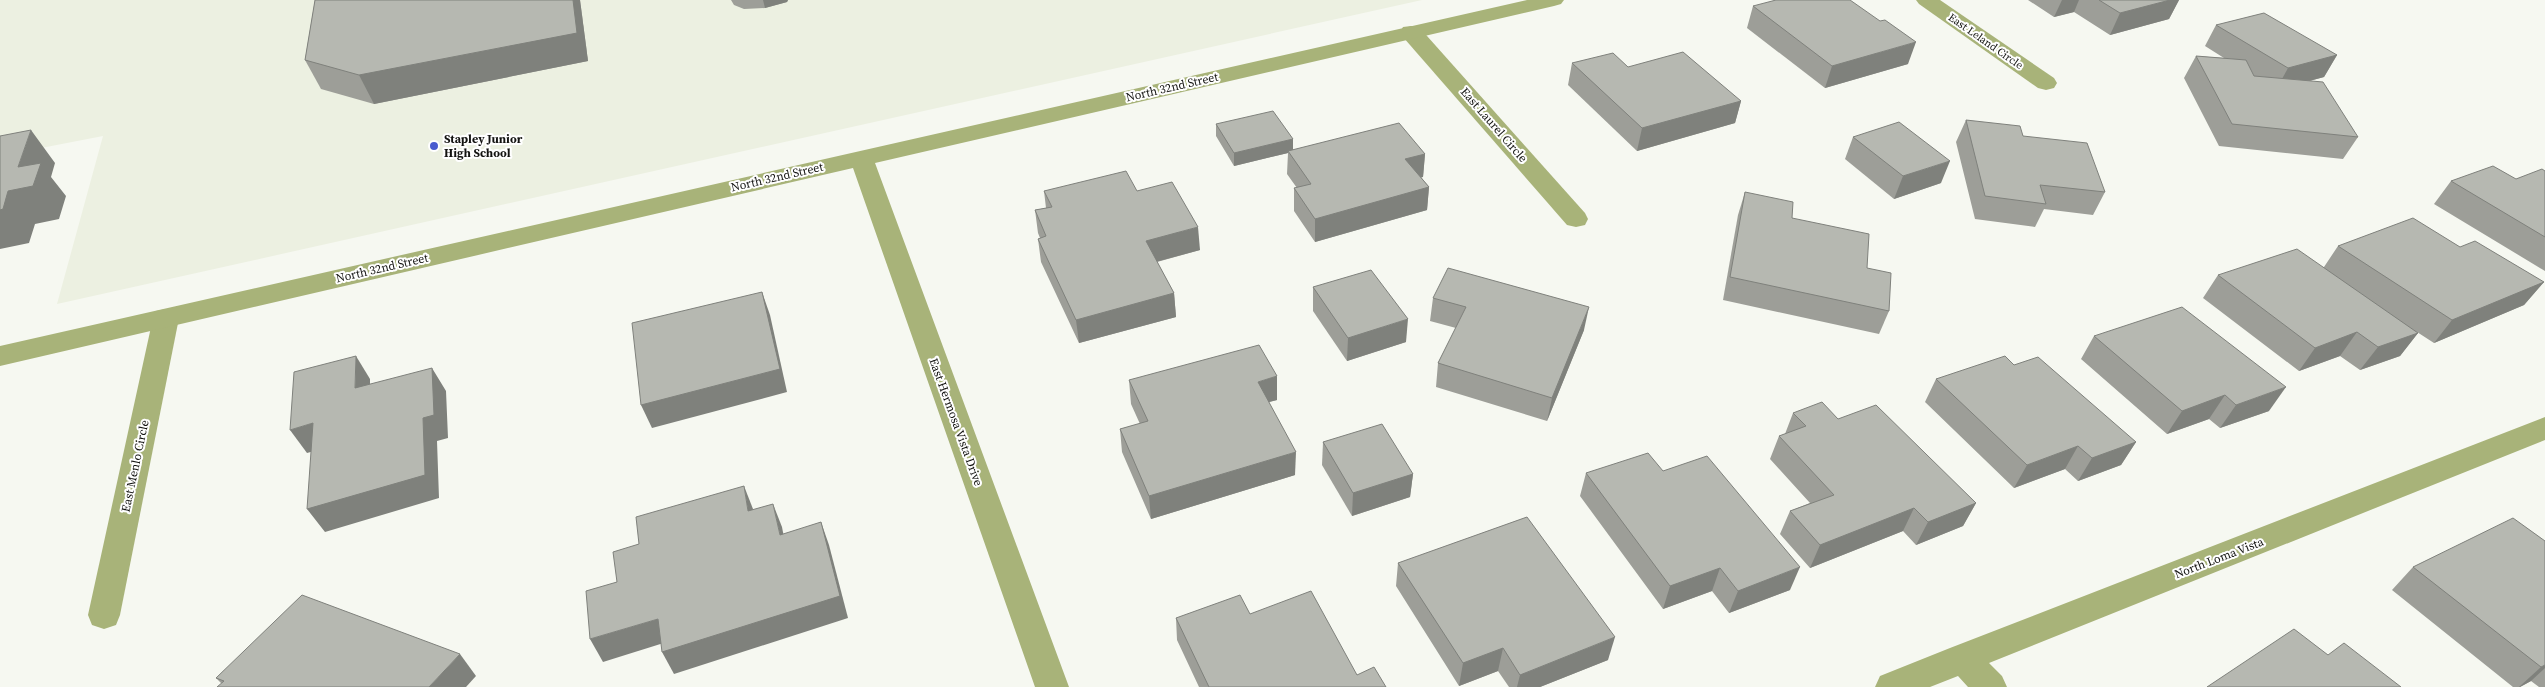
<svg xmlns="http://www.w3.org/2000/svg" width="2545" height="687" font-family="'Source Serif 4',serif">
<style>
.built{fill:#ecf0e1}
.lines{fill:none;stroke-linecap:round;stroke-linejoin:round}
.minor{fill:#a8b379;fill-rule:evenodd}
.tertiary{fill:#a8b379;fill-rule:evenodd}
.wall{fill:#9d9e98}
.shaded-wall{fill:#7f817c}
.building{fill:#b6b8b1;stroke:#7f817c}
.poi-dot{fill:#495bcf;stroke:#fff;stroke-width:2}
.labels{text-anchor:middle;stroke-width:4;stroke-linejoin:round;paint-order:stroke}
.far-street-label{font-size:11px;fill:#131311;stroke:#fff}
.street-label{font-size:12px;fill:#131311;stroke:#fff}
.poi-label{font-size:12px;font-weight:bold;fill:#131311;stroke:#fff;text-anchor:start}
</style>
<rect width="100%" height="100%" fill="#f6f8f1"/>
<path class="built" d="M0,0H1422L57,304L103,136L0,156Z"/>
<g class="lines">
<g class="minor">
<path d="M1916,0H1940L2054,78L2057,83L2054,88L2046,90L2038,88L1919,4Z"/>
<path d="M1411,26L1419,27L1585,213L1588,219L1585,225L1576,227L1567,225L1403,37L1400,32L1403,27Z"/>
<path d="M166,309L176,311L179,318L120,615L116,625L104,629L92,625L88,615L153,318L156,311Z"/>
<path d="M2545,417V440L1989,663L2002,676L2007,687H1968L1958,676L1930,687H1875L1880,676L1950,648Z"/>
</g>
<path class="tertiary" d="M1527,0H1564L1561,4L1554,6L875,163L1069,687H1035L853,168L0,366V346Z"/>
</g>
<g class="wall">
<path d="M315,0H580L588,61L374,104L321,89L305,60Z"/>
<path d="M731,0H788L787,2L765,8L744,9L734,5Z"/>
<path d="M2028,0H2179L2169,19L2110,35L2074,12L2054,17Z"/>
<path d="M1753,6L1908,64L1825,88L1747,28Z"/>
<path d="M2216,25L2337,55L2324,77L2309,81L2358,137L2343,159L2219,146L2184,78L2196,56L2224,58L2205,46Z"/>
<path d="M1572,63L1628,67L1741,101L1735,123L1637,151L1568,85Z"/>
<path d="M1966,120L2023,136L2105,192L2093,215L2044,209L2035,227L1975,219L1956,142Z"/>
<path d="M1216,124L1293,139V150L1425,154L1423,177H1421L1429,187L1427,210L1315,242L1294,211V188H1297L1287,174L1288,153L1234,166L1216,136Z"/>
<path d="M1853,137L1941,183L1894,199L1845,159Z"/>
<path d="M2545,171V271L2434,204L2451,181L2516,179Z"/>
<path d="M1044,191H1137L1200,250L1157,262L1174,293L1176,317L1079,343L1041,262L1038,239L1040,238L1038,233L1035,210L1046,208Z"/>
<path d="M1745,192L1792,218L1867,268L1889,311L1879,334L1723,300L1738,215Z"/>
<path d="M2338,246L2460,247L2544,282L2524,305L2434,343L2417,332L2418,333L2400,356L2360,370L2340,356L2299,371L2203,298L2218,275L2324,267Z"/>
<path d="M1313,287L1406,342L1347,361L1313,311Z"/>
<path d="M1433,298L1584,330L1547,421L1436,387L1438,363L1456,328L1430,321Z"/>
<path d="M2094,336L2269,411L2220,428L2209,419L2167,434L2081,359Z"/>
<path d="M2014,365L2136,442L2121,465L2078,481L2065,469L2014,488L1925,402L1936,379Z"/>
<path d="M1129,380L1277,400L1269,402L1295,475L1151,519L1122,452L1120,429L1140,424L1131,404Z"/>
<path d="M1793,413L1838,419L1976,503L1963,526L1916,545L1903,531L1810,568L1780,534L1790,511L1810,503L1770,459L1779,436L1785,434Z"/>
<path d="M1323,442L1413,474L1410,497L1352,516L1322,465Z"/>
<path d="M1663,471L1790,590L1729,613L1712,591L1663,609L1580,496L1586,473Z"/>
<path d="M2545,541V687H2539L2531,681L2520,687H2513L2392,590L2413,567Z"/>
<path d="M1398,563L1608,660L1540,687H1509L1498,671L1459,686L1396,586Z"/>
<path d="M1250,614L1357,675L1386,687H1199L1177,640L1176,618Z"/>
<path d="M476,676L221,683L216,678Z"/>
</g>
<g class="shaded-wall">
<path d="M573,0H580L588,61L374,104L359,75Z"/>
<path d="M763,0H788L787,2L765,8Z"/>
<path d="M2062,0H2079L2074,12L2054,17Z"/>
<path d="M2170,0H2179L2169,19L2110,35L2120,13Z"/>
<path d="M1916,42L1908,64L1825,88L1832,66Z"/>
<path d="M2337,55L2324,77L2276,90L2288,68Z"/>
<path d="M1741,101L1735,123L1637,151L1642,128Z"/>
<path d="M31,130L55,163L51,177L66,196L59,219L35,224L29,243L0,249V210L18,167Z"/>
<path d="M1293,139V152L1288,151V153L1234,166V153Z"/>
<path d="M1425,154L1423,177L1404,182L1405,159Z"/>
<path d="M1950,161L1941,183L1894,199L1903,176Z"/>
<path d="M1429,187L1427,210L1315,242V219Z"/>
<path d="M1198,227L1200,250L1148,264L1146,241Z"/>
<path d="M2544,282L2524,305L2434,343L2452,320Z"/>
<path d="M762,292L770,315L787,392L652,428L641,405Z"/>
<path d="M1174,293L1176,317L1079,343L1076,320Z"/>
<path d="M1589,307L1584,330L1547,421L1552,398Z"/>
<path d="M1408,319L1406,342L1347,361L1348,338Z"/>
<path d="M2357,332L2340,356L2299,371L2315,348Z"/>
<path d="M2418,333L2400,356L2360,370L2378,347Z"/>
<path d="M356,356L370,379V411L355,388Z"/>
<path d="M432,368L446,391L448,438L437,441L439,498L325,532L307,509L423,418Z"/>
<path d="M1277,376V400L1258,405V382Z"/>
<path d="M2286,387L2269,411L2220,428L2236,405Z"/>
<path d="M2225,395L2209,419L2167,434L2182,411Z"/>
<path d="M313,423L329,447L307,453L290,430Z"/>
<path d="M2136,442L2121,465L2078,481L2092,458Z"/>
<path d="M2078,446L2065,469L2014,488L2027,465Z"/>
<path d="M1296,452L1295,475L1151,519L1149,496Z"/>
<path d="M1413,474L1410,497L1352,516L1353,493Z"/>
<path d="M744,486L753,509L757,534L748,511Z"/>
<path d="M1976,503L1963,526L1916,545L1928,522Z"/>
<path d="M773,504L782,527L788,558L780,535Z"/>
<path d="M1914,508L1903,531L1810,568L1820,545Z"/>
<path d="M821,522L829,545L848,618L674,674L662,652Z"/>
<path d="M1800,567L1790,590L1729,613L1738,591Z"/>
<path d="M1720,568L1712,591L1663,609L1670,586Z"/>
<path d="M658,619L670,641L603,662L590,639Z"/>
<path d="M1615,637L1608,660L1540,687H1517L1520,675Z"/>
<path d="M1503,648L1498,671L1459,686L1463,663Z"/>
<path d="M460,654L476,676L466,687H429Z"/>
<path d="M2545,665V668L2531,681L2520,687H2519L2541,667Z"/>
</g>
<g class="building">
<path d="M315,0H573L577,33L359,75L305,60Z"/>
<path d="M1776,0H1850L1880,21L1885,20L1916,42L1832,66L1753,6Z"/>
<path d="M2099,0H2170L2120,13Z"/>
<path d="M2264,13L2337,55L2288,68L2216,25Z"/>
<path d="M1683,52L1741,101L1642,128L1572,63L1613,53L1628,67Z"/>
<path d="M2196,56L2246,60L2254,76L2323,82L2358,137L2232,124Z"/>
<path d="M1273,111L1293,139L1234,153L1216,124Z"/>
<path d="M1966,120L2020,126L2023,136L2087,143L2105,192L2040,185L2046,204L1985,196Z"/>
<path d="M1899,122L1950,161L1903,176L1853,137Z"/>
<path d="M1399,123L1425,154L1405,159L1429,187L1315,219L1294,188L1311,184L1288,151Z"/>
<path d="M31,130L18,167L41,163L33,186L8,191L3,209L0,210V136Z"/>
<path d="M2493,166L2516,179L2542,169L2545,171V237L2451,181Z"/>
<path d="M1126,171L1137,191L1172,182L1198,227L1146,241L1174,293L1076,320L1038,239L1046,236L1035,210L1052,207L1044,191Z"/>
<path d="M1745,192L1793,202L1792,218L1869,234L1867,268L1891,273L1889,311L1730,277Z"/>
<path d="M2413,218L2460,247L2475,241L2544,282L2452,320L2338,246Z"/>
<path d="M2297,249L2418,333L2378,347L2357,332L2315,348L2218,275Z"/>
<path d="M1448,268L1589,307L1552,398L1438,363L1466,307L1433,298Z"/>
<path d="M1371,270L1408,319L1348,338L1313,287Z"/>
<path d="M762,292L780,369L641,405L632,323Z"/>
<path d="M2182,307L2286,387L2236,405L2225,395L2182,411L2094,336Z"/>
<path d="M1259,345L1277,376L1258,382L1296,452L1149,496L1120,429L1148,421L1129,380Z"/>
<path d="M356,356L355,388L432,368L434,415L423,418L425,475L307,509L313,423L290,430L294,372Z"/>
<path d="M2005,356L2014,365L2038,357L2136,442L2092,458L2078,446L2027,465L1936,379Z"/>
<path d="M1822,402L1838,419L1876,405L1976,503L1928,522L1914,508L1820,545L1790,511L1834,495L1779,436L1806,426L1793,413Z"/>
<path d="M1382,424L1413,474L1353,493L1323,442Z"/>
<path d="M1648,453L1663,471L1707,456L1800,567L1738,591L1720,568L1670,586L1586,473Z"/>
<path d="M744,486L748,511L773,504L780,535L821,522L840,596L662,652L658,619L590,639L586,591L617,582L613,552L639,544L636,517Z"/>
<path d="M1527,517L1615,637L1520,675L1503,648L1463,663L1398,563Z"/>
<path d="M2513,518L2545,541V665L2541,667L2413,567Z"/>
<path d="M1311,591L1357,675L1374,667L1386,687H1209L1176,618L1240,595L1250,614Z"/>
<path d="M302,595L460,654L429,687H217L224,681L216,678Z"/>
<path d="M2294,629L2328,655L2344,643L2401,687H2207Z"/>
</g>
<circle class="poi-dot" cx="434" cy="146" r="5"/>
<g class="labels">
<g class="far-street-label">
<text transform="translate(1986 41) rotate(35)" y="4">East Leland Circle</text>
</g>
<g class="street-label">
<text transform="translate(1172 87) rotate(-13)" y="4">North 32nd Street</text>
<text transform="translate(1494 125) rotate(49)" y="4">East Laurel Circle</text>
<text transform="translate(777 177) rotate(-13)" y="4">North 32nd Street</text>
<text transform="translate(382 268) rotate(-13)" y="4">North 32nd Street</text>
<text transform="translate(956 422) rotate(70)" y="4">East Hermosa Vista Drive</text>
<text transform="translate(135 466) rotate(-78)" y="4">East Menlo Circle</text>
<text transform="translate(2219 558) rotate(-21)" y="4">North Loma Vista</text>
</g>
<g class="poi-label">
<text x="444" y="143">Stapley Junior<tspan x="444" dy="14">High School</tspan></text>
</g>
</g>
</svg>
